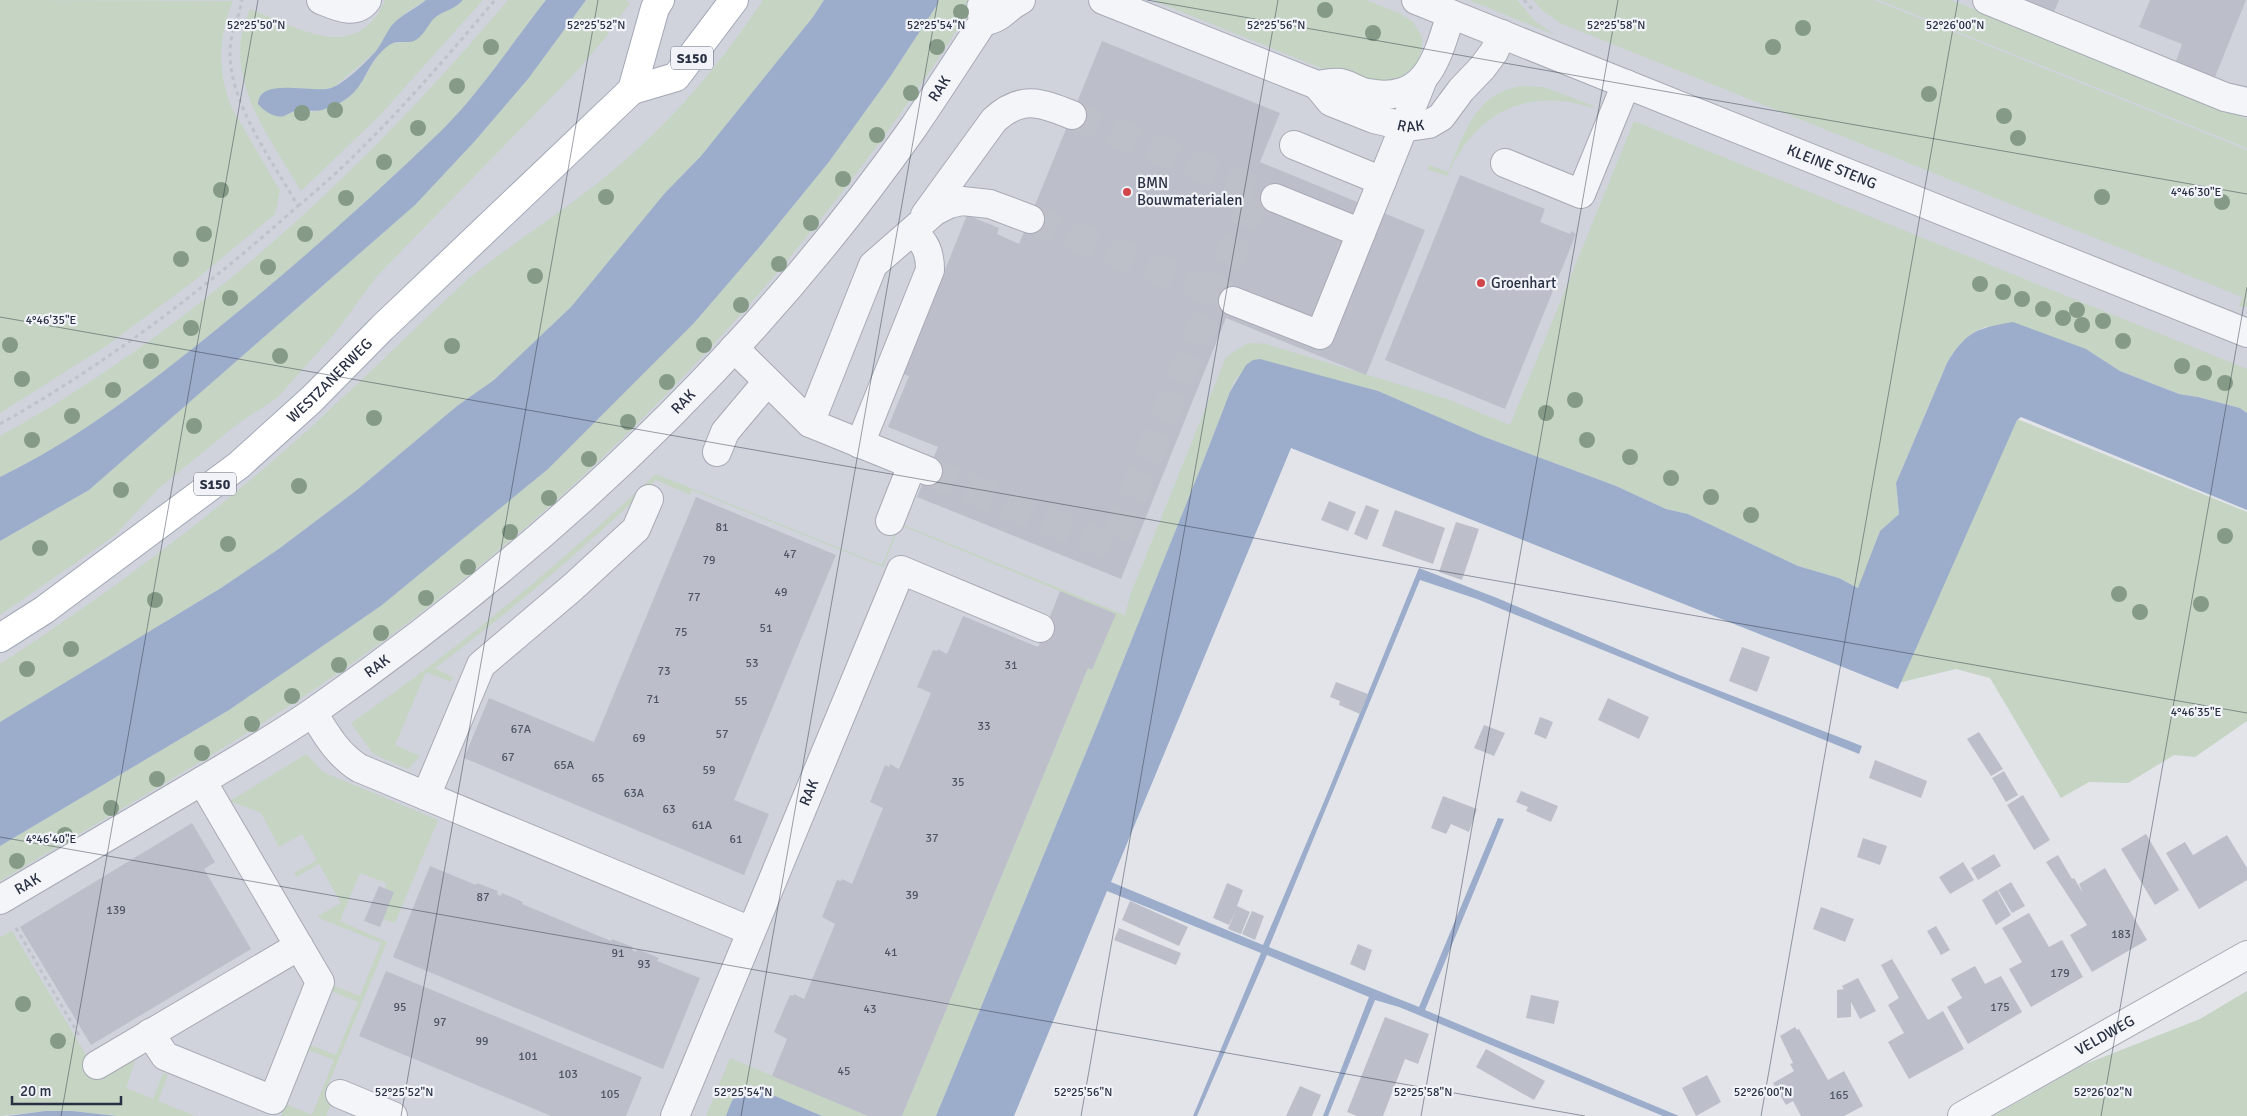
<svg xmlns="http://www.w3.org/2000/svg" width="2247" height="1116" font-family="Signika,sans-serif">
<style>
.built{fill:#d0d3dc}
.green{fill:#c5d4c3}
.water{fill:#9cadcb}
.building{fill:#bcbfca}
.lines{fill:none;stroke-linecap:round;stroke-linejoin:round}
.minor-tunnel{stroke:#bdc0c9;stroke-width:28;stroke-dasharray:28 14;stroke-linecap:butt}
.minor-casing{stroke:#a7aab5;stroke-width:30}
.major-casing{stroke:#a1a7b6;stroke-width:30}
.path{stroke:#bfc2c9;stroke-width:3;stroke-dasharray:4 4;stroke-linecap:butt}
.minor{stroke:#f4f5f8;stroke-width:28}
.major{stroke:#fff;stroke-width:28}
.tree{fill:#859b87}
.ticks{fill:none;stroke:#293043;stroke-width:1;stroke-opacity:0.45}
.poi-dot{fill:#d1454a;stroke:#f1f3f8;stroke-width:2}
.labels{text-anchor:middle;stroke-width:4.5;stroke-linejoin:round;paint-order:stroke}
.number-label{font-size:12px;fill:#4e5465}
.shield{fill:#f1f3f8;stroke:#656a79;stroke-width:1}
.shield-label{font-size:14px;font-weight:bold;fill:#293043}
.street-label{font-size:15px;fill:#293043;stroke:#f1f3f8}
.poi-label{font-size:15px;fill:#293043;stroke:#f1f3f8;text-anchor:start}
.ticks-label{font-size:12px;text-anchor:middle;fill:#293043;stroke:#f1f3f8;stroke-width:4.5;stroke-linejoin:round;paint-order:stroke}
</style>
<rect width="100%" height="100%" fill="#e2e4ea"/>
<path class="built" d="M0,0H2247V413L2240,408L2013,322L1985,327L1688,514L1482,436L1224,409L1099,721L936,1116H822L754,1087L744,1089L735,1095L726,1116H117L72,1111H45L0,1116Z"/>
<g class="green">
<path d="M0,0L233,1C218,37 217,74 233,110L280,191L275,214L194,281L106,346L0,413Z"/>
<path d="M385,0H426L405,13L393,25L375,52L334,87L316,91L293,87L284,116C294,110 299,112 309,112C321,111 332,107 342,102C365,89 368,62 387,46C394,40 402,45 409,41C420,35 428,22 437,16C446,10 455,9 463,0H483L380,115L301,191C269,136 219,75 250,9C296,27 357,66 385,0Z"/>
<path d="M508,0H546C512,43 481,91 442,130C368,201 292,269 212,333C146,386 77,440 0,477V436C197,327 364,171 508,0Z"/>
<path d="M586,0H626L630,3L605,38L576,72L377,276L335,333L277,398L240,422L159,488L114,536L0,615V541L89,490L415,205L474,142L528,79Z"/>
<path d="M763,0H824L813,17L701,156L665,193L571,307L494,380L457,406L357,490L280,548L221,588L0,722V664C105,596 206,521 299,438C356,387 410,332 467,280C513,242 564,211 610,173C671,123 720,65 763,0Z"/>
<path d="M938,0H976C816,256 604,484 358,659C244,740 120,809 0,881V846L229,710L311,654L382,605L548,469L694,323L762,244L828,163L890,77L937,5Z"/>
<path d="M1152,0H1366L1399,13L1413,22L1422,37V49L1416,65L1400,78L1392,82L1353,81Z"/>
<path d="M1469,0H1517L1536,22L1555,35Z"/>
<path d="M1533,0H1874L2247,150V307H2239L2242,297L1560,23L1544,12Z"/>
<path d="M1879,0H1951L2247,119V148Z"/>
<path d="M1521,86L1544,87L1594,106L1593,108C1526,86 1475,113 1447,176L1427,169L1429,165L1448,172C1465,133 1474,94 1521,86Z"/>
<path d="M1634,121L2247,369V413L2240,408L2198,397L2179,394L2120,371L2086,349L1985,327C1966,334 1957,346 1947,363L1896,483L1899,514L1880,531L1859,588L1839,578L1798,566L1688,514L1666,509L1616,486L1482,436L1378,391L1257,359L1234,381L1230,392L1199,472L1099,721L936,1116H902L1088,668L1092,670L1115,614L900,525L883,567L692,490L690,495L656,480C585,547 513,610 435,668L453,677L451,682L426,672L395,745L420,756L408,769L373,754L351,723C460,648 559,564 656,474L882,565L899,523L1125,615L1131,593L1226,357L1248,343L1266,344L1447,399L1510,425Z"/>
<path d="M2017,419L2247,512V721L2195,757L2174,755L2128,783L2089,782L2061,798L1990,678L1956,669L1898,683Z"/>
<path d="M306,754L323,772L438,820L395,923L383,919L386,883L360,873L340,921L387,942L324,1095L333,1099L326,1116H281L286,1104L312,1115L334,1060L308,1050L310,1045L336,1055L358,1002L332,991L334,986L360,996L381,943L319,918L318,916L341,903L319,864L296,877L294,873L317,860L302,834L279,847L261,813L230,801Z"/>
<path d="M12,931L101,1080L134,1059L135,1062L126,1088L153,1099L163,1073L168,1075L158,1101L195,1116H117L72,1111H45L0,1116V937Z"/>
<path d="M2247,991V1116H1993L2083,1065L2200,1019Z"/>
<path d="M730,1058L868,1116H822L754,1087C734,1091 733,1098 726,1116H706Z"/>
</g>
<g class="water">
<path d="M426,0H463C455,9 446,10 437,16C428,22 425,36 414,41C405,44 396,39 388,46C360,67 370,95 325,109C315,113 305,109 295,111C291,112 288,114 284,116C275,119 263,110 258,104C259,76 315,94 331,88C344,84 366,62 376,51C382,43 386,33 392,25C402,14 415,9 426,0Z"/>
<path d="M546,0H586L528,79L474,142L415,205L89,490L0,541V477C77,440 146,386 212,333C292,269 368,201 442,130C481,91 512,43 546,0Z"/>
<path d="M824,0H938L937,5L890,77L828,163L762,244L694,323L548,469L382,605L311,654L229,710L0,846V722L221,588L280,548L357,490L457,406L494,380L571,307L665,193L701,156L813,17Z"/>
<path d="M2013,322L2086,349L2120,371L2179,394L2198,397L2240,408L2247,413V510L2021,417L2017,420L1898,689L1291,448L1111,882L1263,945L1323,804L1419,568L1497,598L1679,675L1862,746L1859,754L1477,599L1420,580L1269,947L1419,1007L1498,818L1504,819L1425,1010L1679,1116H1663L1399,1007L1375,1000L1328,1116H1323L1369,997L1267,955L1197,1116H1193L1261,953L1107,891L1014,1116H936L1099,721L1199,472L1230,392L1246,365L1253,360L1260,359L1378,391L1482,436L1616,486L1666,509L1688,514L1798,566L1839,578L1858,588L1880,531L1899,514L1896,483L1947,363C1966,331 1978,328 2013,322Z"/>
<path d="M754,1087L822,1116H726C733,1098 734,1091 754,1087Z"/>
<path d="M45,1111H72L117,1116H7Z"/>
</g>
<g class="building">
<path d="M2024,0H2059L2054,12Z"/>
<path d="M2150,0H2246L2215,77L2176,61L2182,44L2139,27Z"/>
<path d="M1102,41L1280,113L1260,162L1425,230L1366,375L1226,318L1121,579L917,497L938,447L888,427L909,376L903,374L967,215L999,228L997,234L1019,244Z"/>
<path d="M1460,175L1545,209L1540,222L1570,234L1571,231L1576,234L1505,409L1385,360Z"/>
<path d="M696,497L836,555L734,800L769,814L744,875L464,758L489,698L594,742Z"/>
<path d="M1329,501L1356,512L1348,531L1321,520Z"/>
<path d="M1366,505L1379,510L1367,540L1354,534Z"/>
<path d="M1395,510L1445,528L1433,564L1382,546Z"/>
<path d="M1456,522L1479,529L1462,580L1439,572Z"/>
<path d="M1060,591L1116,614L1092,670L1088,668L902,1116H868L772,1076L787,1039L774,1032L790,995L793,996L794,994L804,999L835,924L822,917L837,880L841,881L842,879L852,884L883,808L870,802L885,765L889,767L890,764L899,769L931,693L917,687L933,650L937,651L938,649L947,654L963,616L1038,647Z"/>
<path d="M1742,647L1770,657L1757,692L1729,681Z"/>
<path d="M1336,682L1368,694L1360,714L1339,705L1340,701L1330,697Z"/>
<path d="M1608,698L1649,717L1639,739L1598,720Z"/>
<path d="M1540,717L1553,722L1546,739L1534,734Z"/>
<path d="M1484,725L1505,733L1494,756L1474,748Z"/>
<path d="M1979,732L2003,769L1991,776L1967,739Z"/>
<path d="M1875,760L1927,781L1921,798L1869,778Z"/>
<path d="M2004,771L2018,795L2006,802L1992,778Z"/>
<path d="M1521,791L1558,806L1551,822L1526,811L1528,807L1516,802Z"/>
<path d="M2023,795L2050,840L2034,850L2007,805Z"/>
<path d="M1443,796L1477,809L1469,832L1451,824L1446,834L1431,828Z"/>
<path d="M192,823L215,862L204,869L251,949L91,1045L20,927Z"/>
<path d="M2146,834L2179,890L2155,905L2121,849Z"/>
<path d="M2227,835L2247,868V880L2199,909L2166,853L2185,842L2193,855Z"/>
<path d="M1863,838L1887,846L1880,865L1857,857Z"/>
<path d="M1994,854L2001,866L1978,880L1971,868Z"/>
<path d="M2058,855L2072,879L2074,878L2083,893L2079,884L2105,868L2147,940L2092,972L2070,935L2087,925L2046,862Z"/>
<path d="M1963,862L1974,880L1950,894L1939,877Z"/>
<path d="M430,866L476,885L477,883L498,891L497,894L501,896L502,893L523,902L522,904L611,941L612,939L633,947L632,950L636,952L637,949L659,958L657,961L700,978L663,1069L393,957Z"/>
<path d="M2011,882L2025,906L2012,913L1998,890Z"/>
<path d="M1227,883L1243,890L1237,906L1250,912L1241,934L1228,929L1236,910L1229,925L1213,918Z"/>
<path d="M379,886L394,892L380,927L364,921Z"/>
<path d="M1997,890L2011,915L1996,925L1982,900Z"/>
<path d="M1130,901L1188,927L1179,946L1122,920Z"/>
<path d="M1821,907L1854,919L1845,942L1813,929Z"/>
<path d="M1252,911L1264,916L1255,940L1242,934Z"/>
<path d="M2029,913L2049,947L2062,940L2083,977L2031,1007L2009,969L2022,962L2002,928Z"/>
<path d="M1936,926L1950,950L1941,955L1927,931Z"/>
<path d="M1119,928L1181,953L1176,965L1114,940Z"/>
<path d="M1358,944L1372,950L1365,971L1350,964Z"/>
<path d="M1892,959L1928,1020L1943,1011L1964,1049L1909,1079L1888,1042L1904,1033L1888,1005L1899,998L1881,965Z"/>
<path d="M1975,966L1985,984L2001,976L2022,1012L1968,1044L1947,1007L1962,998L1951,979Z"/>
<path d="M386,971L642,1077L626,1116H551L359,1036Z"/>
<path d="M1858,978L1876,1011L1860,1019L1851,1002V1017L1837,1018V990L1844,989L1842,986Z"/>
<path d="M1531,995L1559,1001L1554,1024L1526,1018Z"/>
<path d="M1385,1017L1429,1034L1418,1064L1405,1059L1383,1116H1357L1347,1112Z"/>
<path d="M1795,1027L1797,1030L1799,1029L1828,1080L1844,1071L1863,1106L1844,1116H1801L1793,1101L1786,1105L1773,1083L1794,1071L1790,1064L1793,1063L1780,1036Z"/>
<path d="M1486,1049L1545,1081L1534,1100L1476,1067Z"/>
<path d="M1707,1075L1721,1102L1696,1116L1682,1088Z"/>
<path d="M1300,1086L1321,1095L1312,1116H1286Z"/>
</g>
<g class="lines">
<g class="minor-tunnel">
<path d="M1072,115L1274,197"/>
<path d="M1030,219L1233,300"/>
<path d="M928,471L1112,547L1257,190"/>
</g>
<defs>
<g id="minor">
<path d="M321,0C336,6 355,16 367,0"/>
<path d="M1103,0L1317,85C1324,84 1332,82 1340,83C1349,84 1358,92 1368,93C1427,104 1437,58 1451,14"/>
<path id="s1" d="M1416,0L2247,333"/>
<path d="M1987,0L2225,97L2247,102"/>
<path d="M983,22C1005,17 1003,9 1021,0"/>
<path id="s2" d="M1317,85L1331,102L1374,119L1408,127L1429,124L1441,117L1461,90L1482,68L1494,52L1502,34"/>
<path d="M1294,145L1382,181"/>
<path d="M1505,163L1581,194L1626,84"/>
<path d="M1275,198L1361,233"/>
<path d="M925,215L994,120C1021,95 1040,102 1072,115"/>
<path d="M1233,301L1320,335L1423,79"/>
<path d="M734,348L810,423L928,471"/>
<path d="M810,423L873,265L935,211L949,204L962,201L990,204L1030,219"/>
<path d="M860,444L930,270C930,253 926,243 913,232"/>
<path d="M717,452L725,432L767,382"/>
<path d="M890,521L912,465"/>
<path d="M313,713C326,734 337,754 359,768L751,931"/>
<path d="M426,796L481,665L573,587L636,529L649,499"/>
<path id="s3" d="M0,900C63,863 127,825 190,788C232,763 276,738 316,710C545,550 751,357 913,128C937,93 960,57 983,22L981,7L985,0"/>
<path d="M150,1033L165,1056L273,1100L320,982L202,781"/>
<path d="M97,1065L299,946"/>
<path d="M340,1094L393,1116"/>
<path id="s4" d="M675,1116L901,570L1040,628"/>
<path id="s5" d="M1962,1116L2247,955"/>
</g>
<g id="major">
<path d="M632,90L676,77L734,0"/>
<path id="s6" d="M0,638L44,610L239,465L312,399L382,328L632,90L655,8L660,0"/>
</g>
</defs>
<use href="#minor" class="minor-casing"/>
<use href="#major" class="major-casing"/>
<g class="path">
<path d="M1524,0L1532,9"/>
<path d="M298,206C369,148 436,70 495,0"/>
<path d="M0,424C108,363 206,288 298,206C273,162 229,103 230,52C230,34 239,18 242,0"/>
<path d="M16,928L80,1037"/>
</g>
<use href="#minor" class="minor"/>
<use href="#major" class="major"/>
</g>
<g class="tree">
<circle cx="1325" cy="10" r="8"/>
<circle cx="961" cy="12" r="8"/>
<circle cx="1803" cy="28" r="8"/>
<circle cx="1373" cy="33" r="8"/>
<circle cx="491" cy="47" r="8"/>
<circle cx="937" cy="47" r="8"/>
<circle cx="1773" cy="47" r="8"/>
<circle cx="457" cy="86" r="8"/>
<circle cx="911" cy="93" r="8"/>
<circle cx="1929" cy="94" r="8"/>
<circle cx="335" cy="110" r="8"/>
<circle cx="302" cy="113" r="8"/>
<circle cx="2004" cy="116" r="8"/>
<circle cx="418" cy="128" r="8"/>
<circle cx="877" cy="135" r="8"/>
<circle cx="2018" cy="138" r="8"/>
<circle cx="384" cy="162" r="8"/>
<circle cx="843" cy="179" r="8"/>
<circle cx="221" cy="190" r="8"/>
<circle cx="606" cy="197" r="8"/>
<circle cx="2102" cy="197" r="8"/>
<circle cx="346" cy="198" r="8"/>
<circle cx="2222" cy="202" r="8"/>
<circle cx="811" cy="223" r="8"/>
<circle cx="204" cy="234" r="8"/>
<circle cx="305" cy="234" r="8"/>
<circle cx="181" cy="259" r="8"/>
<circle cx="779" cy="264" r="8"/>
<circle cx="268" cy="267" r="8"/>
<circle cx="535" cy="276" r="8"/>
<circle cx="1980" cy="284" r="8"/>
<circle cx="2003" cy="292" r="8"/>
<circle cx="230" cy="298" r="8"/>
<circle cx="2022" cy="299" r="8"/>
<circle cx="741" cy="305" r="8"/>
<circle cx="2043" cy="309" r="8"/>
<circle cx="2077" cy="310" r="8"/>
<circle cx="2063" cy="318" r="8"/>
<circle cx="2103" cy="321" r="8"/>
<circle cx="2082" cy="325" r="8"/>
<circle cx="191" cy="328" r="8"/>
<circle cx="2123" cy="341" r="8"/>
<circle cx="10" cy="345" r="8"/>
<circle cx="704" cy="345" r="8"/>
<circle cx="452" cy="346" r="8"/>
<circle cx="280" cy="356" r="8"/>
<circle cx="151" cy="361" r="8"/>
<circle cx="2182" cy="366" r="8"/>
<circle cx="2204" cy="373" r="8"/>
<circle cx="22" cy="379" r="8"/>
<circle cx="667" cy="382" r="8"/>
<circle cx="2225" cy="383" r="8"/>
<circle cx="113" cy="390" r="8"/>
<circle cx="1575" cy="400" r="8"/>
<circle cx="1546" cy="413" r="8"/>
<circle cx="72" cy="416" r="8"/>
<circle cx="374" cy="418" r="8"/>
<circle cx="628" cy="422" r="8"/>
<circle cx="194" cy="426" r="8"/>
<circle cx="32" cy="440" r="8"/>
<circle cx="1587" cy="440" r="8"/>
<circle cx="1630" cy="457" r="8"/>
<circle cx="589" cy="459" r="8"/>
<circle cx="1671" cy="478" r="8"/>
<circle cx="299" cy="486" r="8"/>
<circle cx="121" cy="490" r="8"/>
<circle cx="1711" cy="497" r="8"/>
<circle cx="549" cy="498" r="8"/>
<circle cx="1751" cy="515" r="8"/>
<circle cx="510" cy="532" r="8"/>
<circle cx="2225" cy="536" r="8"/>
<circle cx="228" cy="544" r="8"/>
<circle cx="40" cy="548" r="8"/>
<circle cx="468" cy="567" r="8"/>
<circle cx="2119" cy="594" r="8"/>
<circle cx="426" cy="598" r="8"/>
<circle cx="155" cy="600" r="8"/>
<circle cx="2201" cy="604" r="8"/>
<circle cx="2140" cy="612" r="8"/>
<circle cx="381" cy="633" r="8"/>
<circle cx="71" cy="649" r="8"/>
<circle cx="339" cy="665" r="8"/>
<circle cx="27" cy="669" r="8"/>
<circle cx="292" cy="696" r="8"/>
<circle cx="252" cy="724" r="8"/>
<circle cx="202" cy="753" r="8"/>
<circle cx="157" cy="779" r="8"/>
<circle cx="111" cy="808" r="8"/>
<circle cx="65" cy="835" r="8"/>
<circle cx="17" cy="861" r="8"/>
<circle cx="23" cy="1004" r="8"/>
<circle cx="58" cy="1041" r="8"/>
</g>
<path class="ticks" d="M1147,0L2247,194M0,317L2247,713M0,837L1585,1116M61,1116L258,0M401,1116L598,0M741,1116L938,0M1081,1116L1278,0M1421,1116L1618,0M1761,1116L1958,0M2101,1116L2247,287"/>
<g class="poi-dot">
<circle cx="1127" cy="192" r="5"/>
<circle cx="1481" cy="283" r="5"/>
</g>
<g class="labels">
<g class="number-label">
<text x="722" y="531">81</text>
<text x="790" y="558">47</text>
<text x="709" y="564">79</text>
<text x="781" y="596">49</text>
<text x="694" y="601">77</text>
<text x="766" y="632">51</text>
<text x="681" y="636">75</text>
<text x="752" y="667">53</text>
<text x="1011" y="669">31</text>
<text x="664" y="675">73</text>
<text x="653" y="703">71</text>
<text x="741" y="705">55</text>
<text x="984" y="730">33</text>
<text x="521" y="733">67A</text>
<text x="722" y="738">57</text>
<text x="639" y="742">69</text>
<text x="508" y="761">67</text>
<text x="564" y="769">65A</text>
<text x="709" y="774">59</text>
<text x="598" y="782">65</text>
<text x="958" y="786">35</text>
<text x="634" y="797">63A</text>
<text x="669" y="813">63</text>
<text x="702" y="829">61A</text>
<text x="932" y="842">37</text>
<text x="736" y="843">61</text>
<text x="912" y="899">39</text>
<text x="483" y="901">87</text>
<text x="116" y="914">139</text>
<text x="2121" y="938">183</text>
<text x="891" y="956">41</text>
<text x="618" y="957">91</text>
<text x="644" y="968">93</text>
<text x="2060" y="977">179</text>
<text x="400" y="1011">95</text>
<text x="2000" y="1011">175</text>
<text x="870" y="1013">43</text>
<text x="440" y="1026">97</text>
<text x="482" y="1045">99</text>
<text x="528" y="1060">101</text>
<text x="844" y="1075">45</text>
<text x="568" y="1078">103</text>
<text x="610" y="1098">105</text>
<text x="1839" y="1099">165</text>
</g>
<g class="shield">
<rect x="671" y="46.5" width="42" height="23" rx="4"/>
<rect x="194" y="472.5" width="42" height="23" rx="4"/>
</g>
<g class="shield-label">
<text x="692" y="63">S150</text>
<text x="215" y="489">S150</text>
</g>
<g class="street-label">
<text dy="5" stroke="none"><textPath href="#s3" startOffset="1254">RAK</textPath></text>
<text dy="5" stroke="none"><textPath href="#s2" startOffset="106">RAK</textPath></text>
<text dy="5" stroke="none"><textPath href="#s1" startOffset="448">KLEINE STENG</textPath></text>
<text dy="5" stroke="none"><textPath href="#s6" startOffset="419">WESTZANERWEG</textPath></text>
<text dy="5" stroke="none"><textPath href="#s3" startOffset="849">RAK</textPath></text>
<text dy="5" stroke="none"><textPath href="#s3" startOffset="444">RAK</textPath></text>
<text dy="5" stroke="none"><textPath href="#s4" startOffset="350">RAK</textPath></text>
<text dy="5" stroke="none"><textPath href="#s3" startOffset="32">RAK</textPath></text>
<text dy="5" stroke="none"><textPath href="#s5" startOffset="164">VELDWEG</textPath></text>
</g>
<g class="poi-label">
<text x="1137" y="188">BMN<tspan x="1137" dy="17">Bouwmaterialen</tspan></text>
<text x="1491" y="288">Groenhart</text>
</g>
</g>
<g class="ticks-label">
<text x="256" y="29">52°25'50"N</text>
<text x="596" y="29">52°25'52"N</text>
<text x="936" y="29">52°25'54"N</text>
<text x="1276" y="29">52°25'56"N</text>
<text x="1616" y="29">52°25'58"N</text>
<text x="1955" y="29">52°26'00"N</text>
<text x="2196" y="196">4°46'30"E</text>
<text x="51" y="324">4°46'35"E</text>
<text x="2196" y="716">4°46'35"E</text>
<text x="51" y="843">4°46'40"E</text>
<text x="404" y="1096">52°25'52"N</text>
<text x="743" y="1096">52°25'54"N</text>
<text x="1083" y="1096">52°25'56"N</text>
<text x="1423" y="1096">52°25'58"N</text>
<text x="1763" y="1096">52°26'00"N</text>
<text x="2103" y="1096">52°26'02"N</text>
</g>
<path d="M12 1096v8h109v-8" fill="none" stroke="#293043" stroke-width="2.5"/>
<text x="20" y="1096" font-size="15" fill="#293043" stroke="#f1f3f8" stroke-width="4" paint-order="stroke">20 m</text>
</svg>
